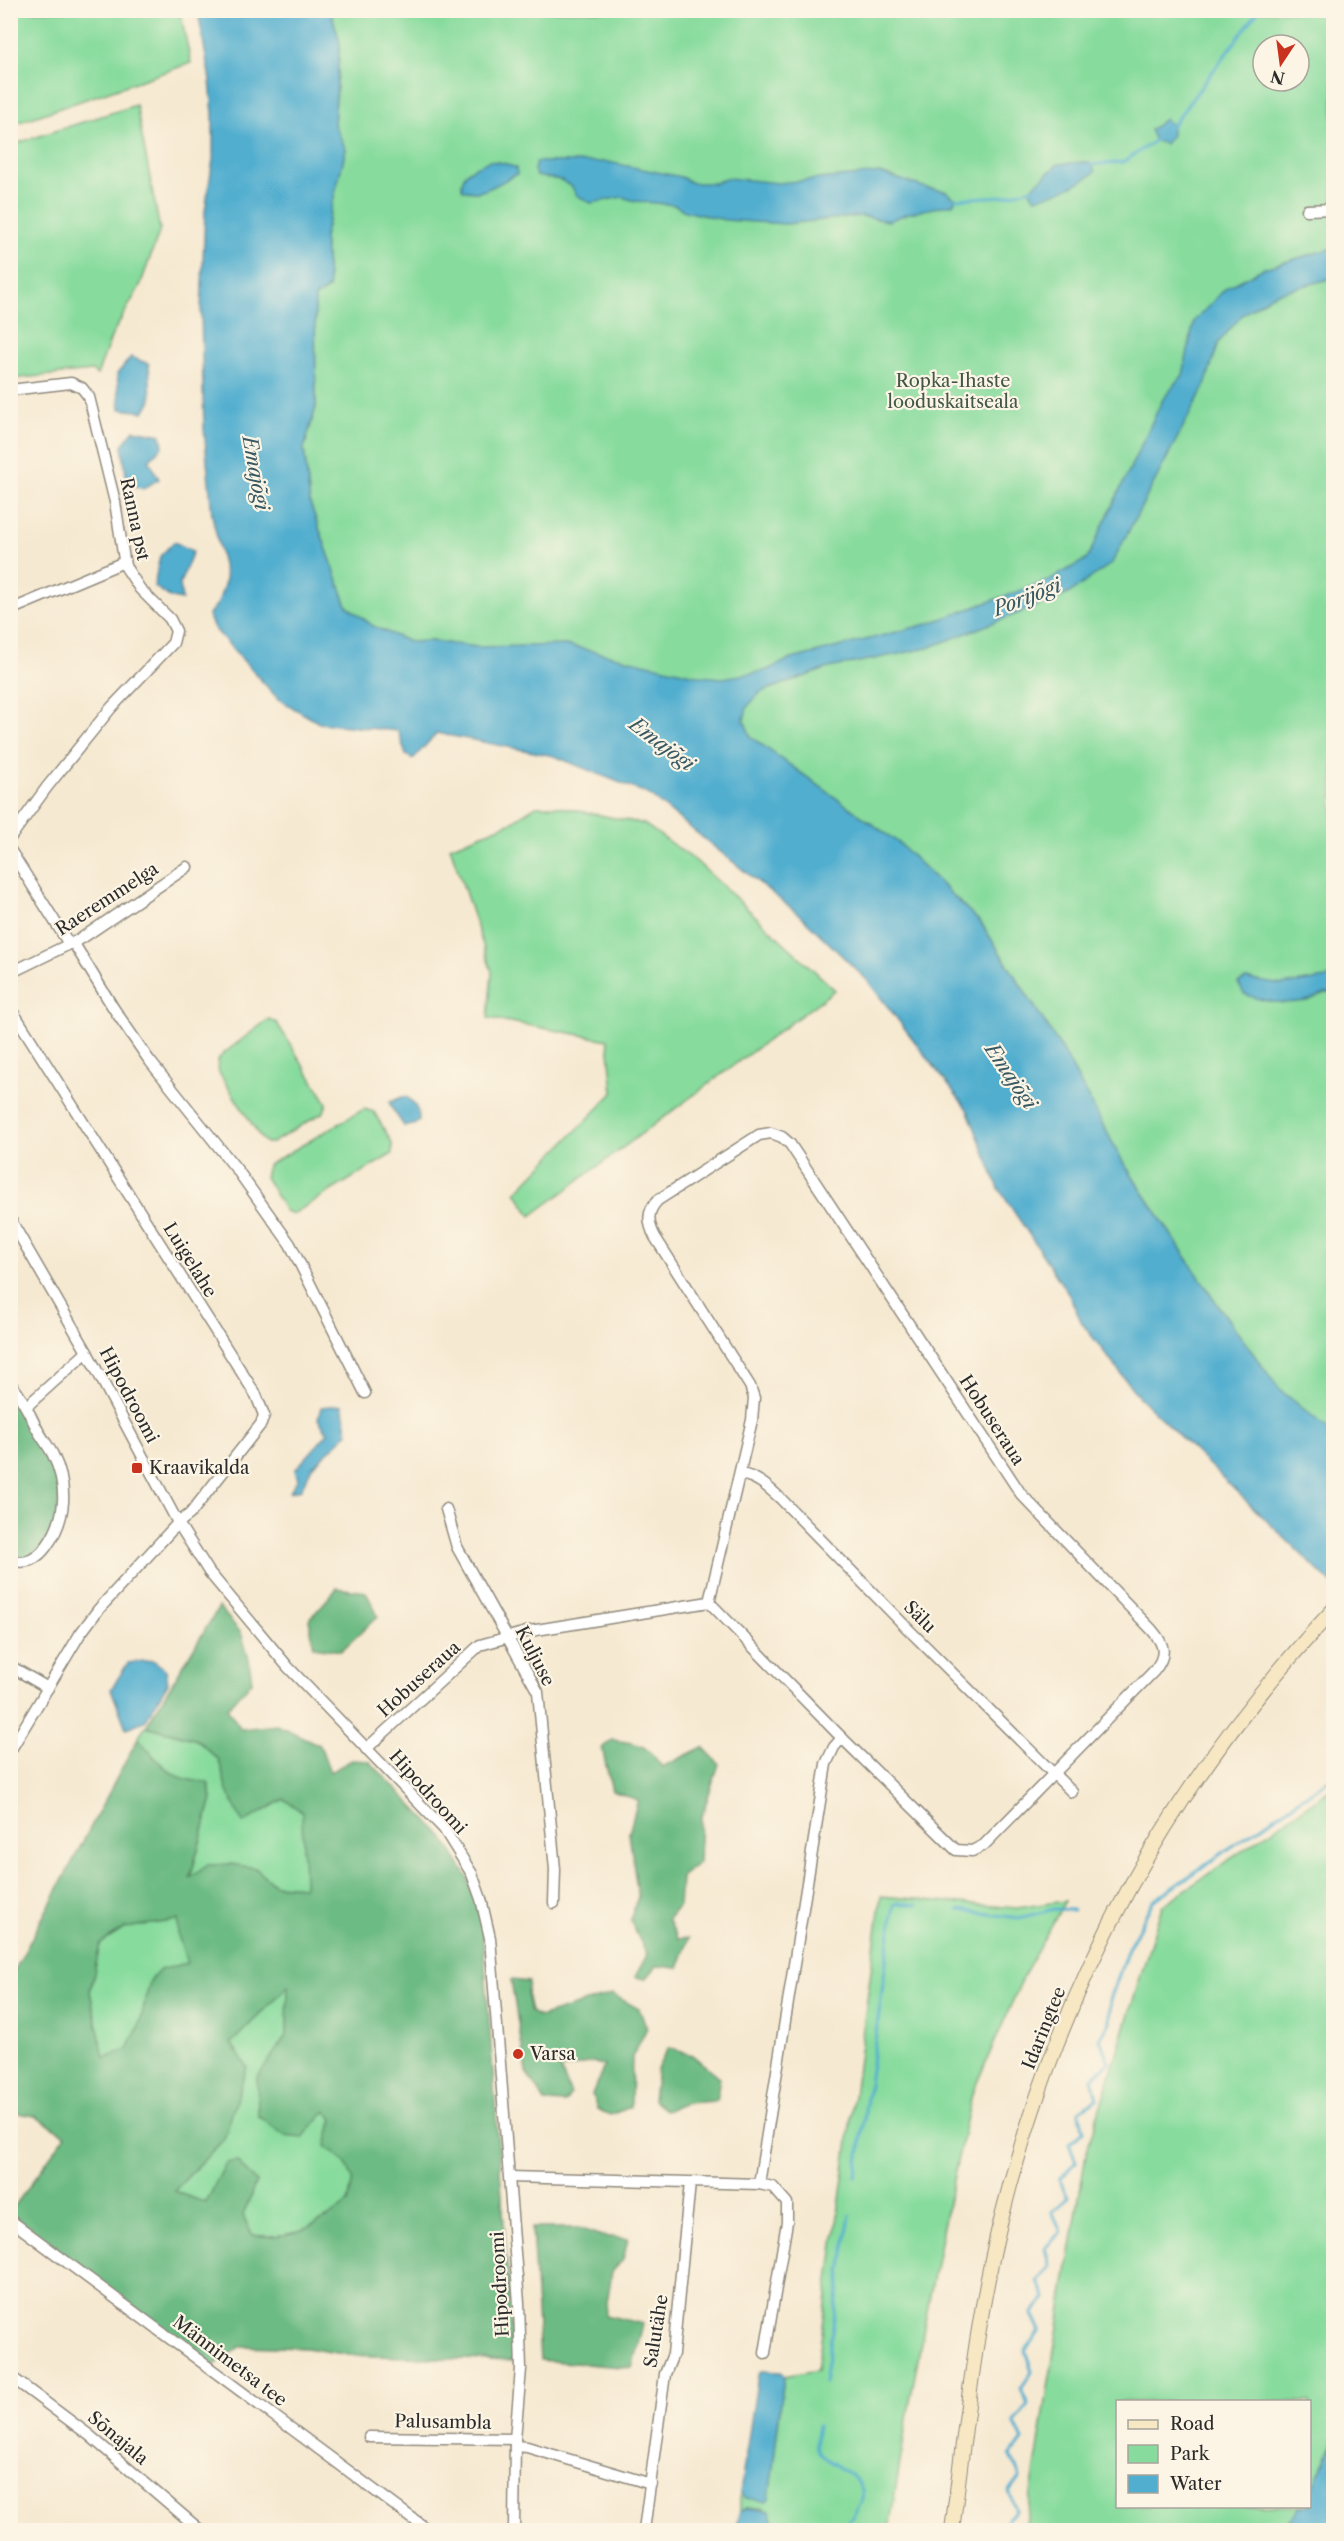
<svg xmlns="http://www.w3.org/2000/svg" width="1344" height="2541" font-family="'Libre Caslon Text',serif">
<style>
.green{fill:#87db9d;stroke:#598364;stroke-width:1.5;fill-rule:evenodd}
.forest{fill:#6dbb84;stroke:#4c7358;stroke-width:1.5;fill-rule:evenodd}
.water{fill:#51aecf;stroke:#3e6c7d;stroke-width:1.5}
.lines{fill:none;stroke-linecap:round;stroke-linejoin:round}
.stream{stroke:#51aecf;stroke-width:3}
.street-casing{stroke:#908a7e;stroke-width:13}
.secondary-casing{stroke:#908a7e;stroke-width:16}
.street{stroke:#fff;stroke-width:10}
.secondary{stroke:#f7e8c3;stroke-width:14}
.poi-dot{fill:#c8321e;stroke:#fcf5e5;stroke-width:2}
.labels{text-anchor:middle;stroke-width:4.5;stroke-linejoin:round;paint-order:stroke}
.park-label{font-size:18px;fill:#425748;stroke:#fcf5e5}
.street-label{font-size:18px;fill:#2b2b2b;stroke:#fcf5e5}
.poi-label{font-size:18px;fill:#2b2b2b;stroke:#fcf5e5;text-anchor:start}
.water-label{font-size:20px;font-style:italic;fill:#385964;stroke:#fcf5e5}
</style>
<rect width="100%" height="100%" fill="#fcf5e5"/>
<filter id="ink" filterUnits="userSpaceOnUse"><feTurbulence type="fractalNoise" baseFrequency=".0167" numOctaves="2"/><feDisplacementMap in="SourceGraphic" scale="12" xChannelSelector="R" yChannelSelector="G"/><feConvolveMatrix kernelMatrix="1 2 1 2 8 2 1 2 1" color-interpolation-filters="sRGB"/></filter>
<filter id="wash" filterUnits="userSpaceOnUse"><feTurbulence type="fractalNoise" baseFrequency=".008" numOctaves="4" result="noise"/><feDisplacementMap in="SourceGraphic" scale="24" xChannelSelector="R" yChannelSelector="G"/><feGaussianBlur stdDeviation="1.35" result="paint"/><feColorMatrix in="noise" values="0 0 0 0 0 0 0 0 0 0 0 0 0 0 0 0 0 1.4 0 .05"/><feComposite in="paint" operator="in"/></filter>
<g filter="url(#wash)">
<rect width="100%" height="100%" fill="#f6e9d1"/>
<g class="green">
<path d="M10,11H180L191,63L11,125Z"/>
<path d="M331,11H1333V1433L1279,1389L1220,1308L1123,1162L1063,1051L981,923L899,843L751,737L744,721L477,647L430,641L410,642L373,626L347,606L310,503L304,448L316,407L315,297L329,288L324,237L346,149L334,125L340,43ZM1263,45H1299V81H1263Z"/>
<path d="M136,105L160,230L140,286L112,335L97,375L92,371L11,379V145Z"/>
<path d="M536,806H556L644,824L696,861L835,990L531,1216L516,1192L613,1093L608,1040L488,1018L492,972L450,847L510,823Z"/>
<path d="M269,1019L277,1023L327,1103L324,1112L272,1143H266L261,1138L219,1073L217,1061L224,1053Z"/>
<path d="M364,1109L374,1112L392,1143V1154L293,1214L285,1211L265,1177L268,1165Z"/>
<path d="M146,1726L197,1740L219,1760L227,1791L284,1799L303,1812L305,1887L275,1885L255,1868L190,1879L212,1798L208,1782C171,1782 160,1764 138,1738Z"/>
<path d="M1333,1788V2530H1025L1086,2154L1162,1906ZM1118,2402H1310V2506H1118Z"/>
<path d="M881,1896L1017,1908L1065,1901L1025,1973L972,2094L943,2226L909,2407L889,2530H769L773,2519L763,2508H747L740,2511V2492L745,2498H769L784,2376L817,2370Z"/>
<path d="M178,1920V1935L188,1963L160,1970L150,1981L140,2023L128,2049L104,2058L90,1992L100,1944L125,1928Z"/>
<path d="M288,1986L287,2034L258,2078L303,2137L325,2111L333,2118L326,2146L345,2162L353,2179L348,2203C318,2225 291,2241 252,2235L243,2215L256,2182L226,2163L206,2203L174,2191L224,2139L231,2043Z"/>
</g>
<g class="forest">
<path d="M10,1390L20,1400L61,1483L55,1529L39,1554L25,1561L11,1557Z"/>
<path d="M337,1588L366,1592L378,1616L341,1651L314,1647L309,1620Z"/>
<path d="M219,1607L241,1633L249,1659L252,1682L227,1708L241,1729L277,1725L320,1745L330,1772L352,1760L369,1761L442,1836L468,1878L482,1923L514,2361L349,2355L306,2348L241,2346L212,2367L11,2220V2211L66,2135L35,2116L11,2112L10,1979L138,1738C161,1765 171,1782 208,1782L212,1798L190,1878L208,1865L231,1864L255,1868L275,1885L304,1887L302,1812L284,1799L243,1823L227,1791L219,1760L197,1740L146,1726ZM178,1920V1935L187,1963L160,1970L150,1981L140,2023L128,2049L104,2058L90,1992L100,1944L125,1928ZM288,1986L287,2034L257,2078L258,2116L284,2135L303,2137L326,2111L333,2119L326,2146L345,2162L353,2179L348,2203C318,2225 291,2241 252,2235L243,2215L256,2182L237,2161L226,2163L206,2203L174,2191L224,2139L247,2067L231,2043Z"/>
<path d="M612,1740C641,1744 645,1743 662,1767L703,1747L719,1764L701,1818L699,1862L681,1877L679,1906L668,1919L678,1939L689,1938L678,1968L657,1966L646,1979L635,1977L647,1955L630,1920L638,1897L629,1833L638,1800L612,1791L602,1748Z"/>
<path d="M511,1980L529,1982L527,1993L531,2012L539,2017L612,1994L639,2009L647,2028L632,2057L631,2107L610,2115L597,2109L592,2095L604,2066L593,2062L560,2069L571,2094L565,2103L545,2102L526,2072Z"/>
<path d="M668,2048L692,2055L720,2078L716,2101L685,2103L666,2111L653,2100L657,2069Z"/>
<path d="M532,2228H578L602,2236L628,2239L623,2260L612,2272L605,2315L643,2324L632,2368L540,2360Z"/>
</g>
<g class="water">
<path d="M198,11H331L340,43L334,124L346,149L324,237L329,288L315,297L316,407L304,448L310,503L347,606L373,626L410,642L430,641L477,647L566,645L700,676L723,678L765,671L788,660L927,624L1047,581L1087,559L1163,399L1183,375L1194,321L1226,288L1264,268L1333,248V278L1274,294L1243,314L1219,342L1205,385L1112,563L1068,594L928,648L829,668L761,692L747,707L744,720L751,737L899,843L981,923L1063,1051L1123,1162L1220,1308L1279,1389L1333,1433V1585L1138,1396L1082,1323L1069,1295L999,1189L967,1109L867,980L802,917L648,794L554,756L437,733L413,759L406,755L398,731L319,723L278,699L214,628L208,615L218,603L226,579L212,515L204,429L201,311L205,211L213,159V114L210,80Z"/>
<path d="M1165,119L1172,125V135L1165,144L1155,141L1150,130Z"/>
<path d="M489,161L504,163L516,168L517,174C500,182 480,199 462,189C460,171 474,168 489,161Z"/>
<path d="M536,162H608L681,177L692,183H714L728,178L778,183L880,173L927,188L945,191L956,199L953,204L909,213L888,221L861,216L786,224L725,220L685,211L675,205L635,201L622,197L591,203L576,195L572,187L561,180L536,176L534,170Z"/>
<path d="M1085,162L1092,164L1095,172C1078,185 1056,194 1035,198L1029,190L1058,164Z"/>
<path d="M131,357L149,364L151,400L144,412L120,409L117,374Z"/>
<path d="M134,430L161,435L163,446L149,460L159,479L143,489L127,483L122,445Z"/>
<path d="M174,542L193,551L180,583L182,600L171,598L154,586L160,556Z"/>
<path d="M1333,977V993C1322,991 1317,999 1306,1001C1283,1005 1265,1002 1244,994L1238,983L1246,979L1282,985Z"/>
<path d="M402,1097H407C415,1104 419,1110 419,1121L414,1125L404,1126L391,1107L390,1102Z"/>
<path d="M342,1405L348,1433L312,1467L301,1489L290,1492L298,1479L295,1470L328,1433L318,1419L321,1407Z"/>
<path d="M153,1660L166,1670L168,1683L145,1721L126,1728L111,1689L128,1663Z"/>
<path d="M761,2371L781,2372L784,2376L769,2499L765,2501L745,2498L740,2492L758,2375Z"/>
<path d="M1333,2445V2530H1280L1300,2507L1310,2506V2491Z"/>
<path d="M747,2508L770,2511L773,2519L769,2530H735L740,2511Z"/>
</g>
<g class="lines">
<g class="stream">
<path d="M1171,127L1259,10"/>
<path d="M1090,165L1124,162L1157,139"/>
<path d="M956,199L1004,196L1031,189"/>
<path d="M959,1910L1019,1918L1055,1909L1073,1910"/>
<path d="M856,2177L894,1905L898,1903L917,1905"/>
<path d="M824,2383L850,2215"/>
<path d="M818,2426C817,2432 815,2439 816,2445C821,2467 868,2472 862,2499C859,2511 848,2520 843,2530"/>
<path d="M1003,2530L1001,2526L1016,2510L1009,2492L1020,2477L1011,2456L1023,2440L1014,2422L1028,2405L1021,2388L1032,2372L1025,2350L1040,2331L1032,2314L1046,2298L1038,2282L1050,2267L1045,2248L1061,2232L1052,2212L1068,2198L1059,2179L1076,2162L1069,2144L1084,2131L1079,2111L1097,2099L1092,2078L1109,2063L1100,2039L1110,2022V2000L1128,1949L1153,1901L1334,1776"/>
</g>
</g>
</g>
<g filter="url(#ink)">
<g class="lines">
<defs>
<g id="street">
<path d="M1307,210L1334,209"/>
<path d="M10,390L71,383L82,388L89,397L115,502L125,566L140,589L170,619L176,631L173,643L111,708L47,787L10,838"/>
<path d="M10,610L124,562"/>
<path d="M10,850L69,944"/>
<path d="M73,942L114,1009L149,1060L238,1171L290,1244L365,1393"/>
<path d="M10,973L82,938L187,867"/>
<path d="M10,1007L256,1395L264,1415L261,1424L190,1514L178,1523L98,1610L80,1634L10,1751"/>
<path d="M771,1133L782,1137L790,1144L1021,1494L1152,1630C1165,1645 1167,1655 1154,1671L984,1845L972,1851L956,1850L842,1738L709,1602L752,1420L754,1398L750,1386L655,1237C648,1223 646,1212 658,1200L759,1135Z"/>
<path d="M10,1219L87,1352L178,1523L209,1572L288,1667L444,1829L472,1874L481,1899L490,1938L519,2303L521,2369L515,2439L514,2530"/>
<path d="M10,1383C22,1397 28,1411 36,1427C41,1437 48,1445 53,1455C68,1486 67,1519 46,1547C37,1559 26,1565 10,1560"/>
<path d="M27,1406L87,1352"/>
<path d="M740,1474C758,1477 768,1487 781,1499L908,1629L1072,1792"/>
<path d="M446,1509L457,1547L538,1692L555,1869L554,1903"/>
<path d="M10,1666L48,1688"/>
<path d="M366,1749L480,1645L530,1631L709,1602"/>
<path d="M510,2177L759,2184L826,1764L834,1747L842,1738"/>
<path d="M759,2184L773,2187L787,2203V2222L765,2353"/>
<path d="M10,2220L428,2530"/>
<path d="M10,2376L89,2435L200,2530"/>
<path d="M369,2437L515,2439"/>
<path d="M515,2446L527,2447L651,2484"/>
<path d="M644,2530L665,2374L673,2354L690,2183"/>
</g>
<path id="secondary" d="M952,2530C966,2425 976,2316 1003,2212C1062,1979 1169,1785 1334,1609"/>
</defs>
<use href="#street" class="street-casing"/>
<use href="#secondary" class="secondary-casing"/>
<use href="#street" class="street"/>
<use href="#secondary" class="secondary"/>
</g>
</g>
<g class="poi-dot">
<rect x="131" y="1462" width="12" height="12" rx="3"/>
<circle cx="518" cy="2054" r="6"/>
</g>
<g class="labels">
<g class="park-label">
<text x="953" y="387">Ropka-Ihaste<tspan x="953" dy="21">looduskaitseala</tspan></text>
</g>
<g class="street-label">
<text transform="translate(135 519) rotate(78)" y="6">Ranna pst</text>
<text transform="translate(107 899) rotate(-33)" y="6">Raeremmelga</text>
<text transform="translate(190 1260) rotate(58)" y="6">Luigelahe</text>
<text transform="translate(129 1395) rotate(62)" y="6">Hipodroomi</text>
<text transform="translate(992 1420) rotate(57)" y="6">Hobuseraua</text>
<text transform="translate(920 1617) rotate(45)" y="6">Sälu</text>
<text transform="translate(535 1656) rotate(63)" y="6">Kuljuse</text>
<text transform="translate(419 1679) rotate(-42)" y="6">Hobuseraua</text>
<text transform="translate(428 1792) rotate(48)" y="6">Hipodroomi</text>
<text transform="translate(1044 2028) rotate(-68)" y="6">Idaringtee</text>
<text transform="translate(500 2284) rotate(-93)" y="6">Hipodroomi</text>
<text transform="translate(656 2331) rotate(-81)" y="6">Salutähe</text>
<text transform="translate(230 2361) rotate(37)" y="6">Männimetsa tee</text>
<text transform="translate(443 2422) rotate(1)" y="6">Palusambla</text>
<text transform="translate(118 2438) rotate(40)" y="6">Sõnajala</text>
</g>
<g class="poi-label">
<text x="149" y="1474">Kraavikalda</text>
<text x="530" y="2060">Varsa</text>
</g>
<g class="water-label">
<text transform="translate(256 473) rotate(80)" y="7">Emajõgi</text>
<text transform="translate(1027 597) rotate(-21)" y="7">Porijõgi</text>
<text transform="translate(662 744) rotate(37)" y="7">Emajõgi</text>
<text transform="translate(1011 1076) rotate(56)" y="7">Emajõgi</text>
</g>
</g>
<rect width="1344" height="2541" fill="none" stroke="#fcf5e5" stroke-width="36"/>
<rect x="1116" y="2400" width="195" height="108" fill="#fcf5e5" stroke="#a8a49b" stroke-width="1.5"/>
<rect x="1128" y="2420" width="30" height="9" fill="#f7e8c3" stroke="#a8a49b" stroke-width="1.5"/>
<text x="1170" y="2430" font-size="18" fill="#2b2b2b">Road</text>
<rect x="1128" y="2445" width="30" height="18" fill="#87db9d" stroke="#a8a49b" stroke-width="1.5"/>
<text x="1170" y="2460" font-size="18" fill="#2b2b2b">Park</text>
<rect x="1128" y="2475" width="30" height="18" fill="#51aecf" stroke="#a8a49b" stroke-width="1.5"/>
<text x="1170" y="2490" font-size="18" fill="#2b2b2b">Water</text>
<g transform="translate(1281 63) rotate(193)"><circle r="28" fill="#fcf5e5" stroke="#a8a49b" stroke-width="1.5"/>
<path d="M0-4.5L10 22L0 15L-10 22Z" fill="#c8321e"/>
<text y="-9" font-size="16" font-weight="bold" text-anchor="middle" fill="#2b2b2b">N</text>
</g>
</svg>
